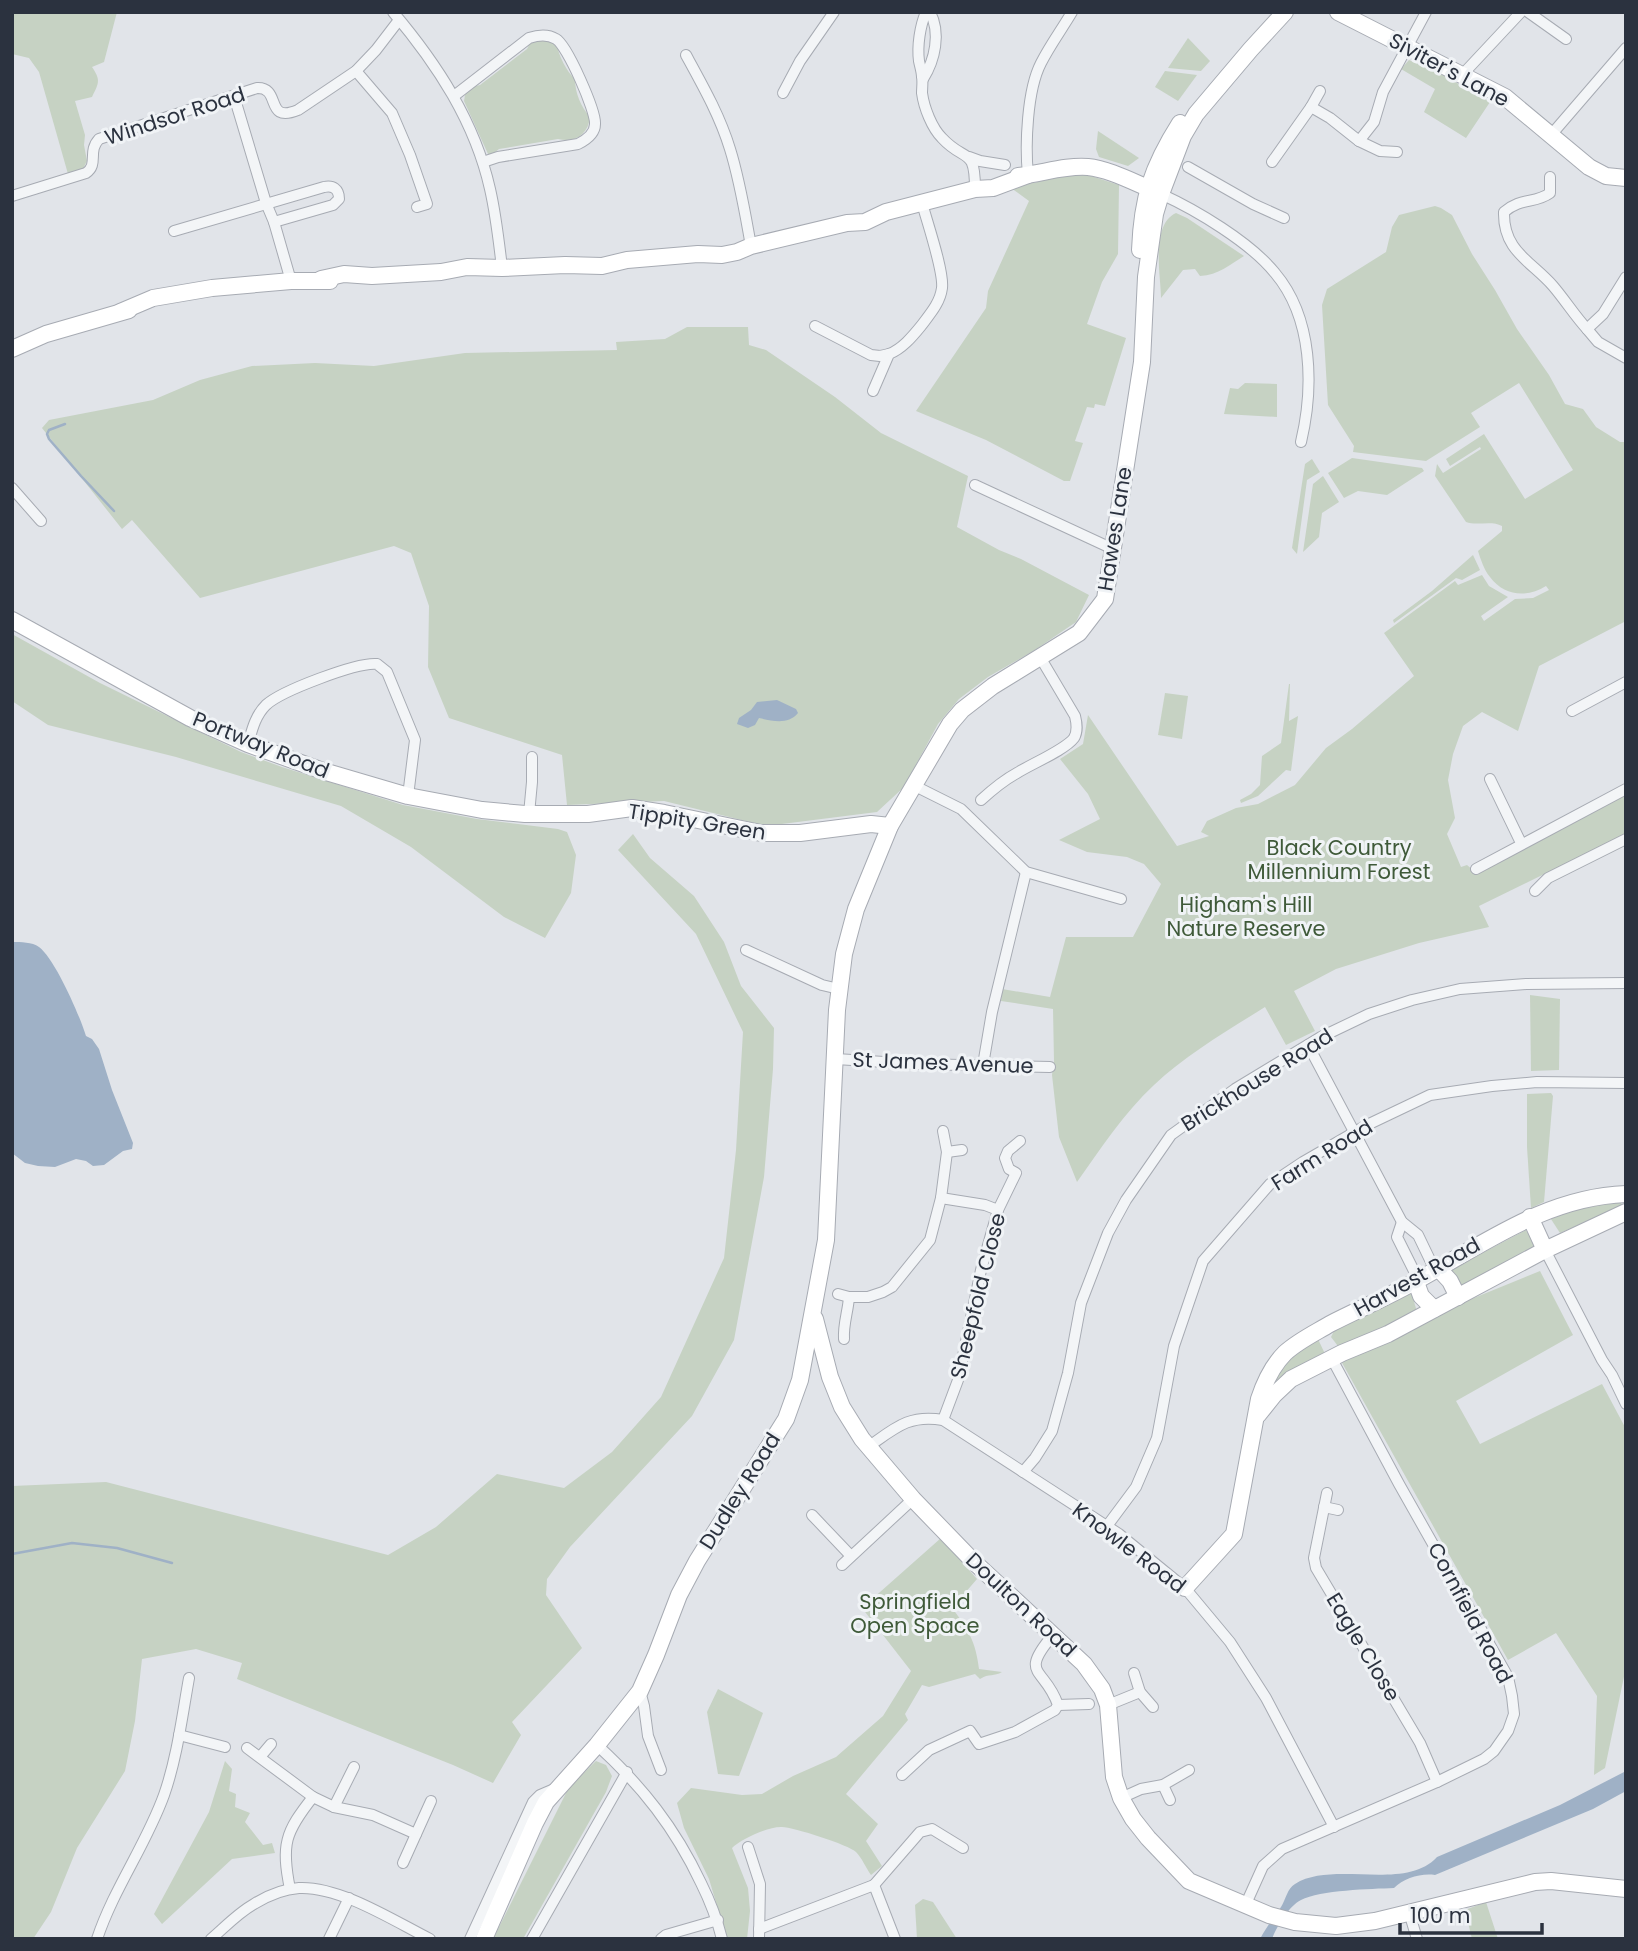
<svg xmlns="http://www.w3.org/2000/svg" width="1638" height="1951" font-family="Poppins,sans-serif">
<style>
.green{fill:#c6d2c3}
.water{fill:#9fb1c6}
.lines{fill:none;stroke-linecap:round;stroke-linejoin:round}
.stream{stroke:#9fb1c6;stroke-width:2.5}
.street-casing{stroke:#a7abb3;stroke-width:12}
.secondary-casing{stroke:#a7abb3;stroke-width:18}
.street{stroke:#f3f5f7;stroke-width:10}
.secondary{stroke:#fff;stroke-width:16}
.labels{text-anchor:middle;stroke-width:6;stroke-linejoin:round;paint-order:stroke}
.street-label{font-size:21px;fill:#2b323f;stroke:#f0f3f6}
.park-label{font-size:21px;fill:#3f5a39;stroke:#f0f3f6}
</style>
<rect width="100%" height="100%" fill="#e1e4e9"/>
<g class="green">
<path d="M12,12H117L104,62L92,67C101,80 99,83 92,97L75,101L85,135L84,145L87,161L83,169L68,174L39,72L29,58L12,54Z"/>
<path d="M1188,38L1210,61L1201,71L1168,68Z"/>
<path d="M540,39L557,44C558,55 567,72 575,79C575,93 581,107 590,117C588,135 575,143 558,139L499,149L493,154H488L464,101L465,95L471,87L480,85L527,49L531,41Z"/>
<path d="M1409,60L1443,75L1490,102L1466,138L1424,112L1435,89L1401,69Z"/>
<path d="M1165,71L1197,75L1178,101L1155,87Z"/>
<path d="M1098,131L1139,158L1128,166L1099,157L1096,149Z"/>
<path d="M1073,174L1088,175L1119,185L1118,254L1102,282L1087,324L1126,338L1105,406L1095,404L1094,408L1087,407L1075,441L1083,443L1070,481H1064L986,440L916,411L986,308L988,291L1029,201L1011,188Z"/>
<path d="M1435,206L1441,208L1452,215L1472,254L1495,290L1517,329L1549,375L1565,404L1583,409L1596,427L1620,442H1626V621L1539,666L1518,731L1482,712L1463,726L1453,754L1448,780L1455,818L1447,834L1461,867L1467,865L1474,871L1626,795V834L1479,906L1489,927L1419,943L1336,969L1294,991L1315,1031L1286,1045L1265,1007C1227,1031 1187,1054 1154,1085C1124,1113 1101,1148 1077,1182L1059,1137L1052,1075L1054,1061L1053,1009L1001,1001L1002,989L1050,997L1066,937H1133L1161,884L1144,864L1127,857L1087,852L1059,840L1100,819L1088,794L1060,759L1083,744L1088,715L1177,846L1209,836L1201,832L1207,821L1236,808L1258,804L1295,785L1326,748L1352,729L1414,676L1384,633L1455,581L1458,585L1482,575L1489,586L1508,597L1481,616L1484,621L1515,599L1533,598L1549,590L1546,586C1527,598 1504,596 1490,577C1484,570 1481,560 1478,551L1502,531V526C1492,520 1477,526 1466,522L1435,476L1437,464L1443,473L1481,449L1480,447L1450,466L1446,459L1484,434L1525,499L1573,470L1519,383L1471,413L1480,427L1426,461L1353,452L1354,446L1328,405L1322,305L1327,289L1386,252L1392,227L1399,215Z"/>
<path d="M1176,213L1187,218L1244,256C1229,265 1219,275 1200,276L1195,269L1183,270L1161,298C1161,276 1150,225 1176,213Z"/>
<path d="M687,327H748L749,345L766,350L835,397L881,433L968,476L957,527L999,550L1021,559L1089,595L1076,622L1035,650L988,677L959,699L938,724L904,787L877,812L766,826L664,801L567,805L562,755L449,718L428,667L429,606L411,553L394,546L200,598L132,520L122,529L42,428L49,420L153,400L200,380L252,366L315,363L374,366L465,353L617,350L616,342L665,339Z"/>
<path d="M1245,383L1277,384V417L1224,414L1230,388L1238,389Z"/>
<path d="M1352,458L1422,468L1424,471L1387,495L1358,491L1344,498L1328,473Z"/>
<path d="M1312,459L1320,472L1307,480L1297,554L1292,548L1305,464Z"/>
<path d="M1323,476L1339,502L1322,513L1319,537L1303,552L1313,484Z"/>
<path d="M1473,555L1480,570L1462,580L1456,578L1394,623L1393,620L1432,591Z"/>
<path d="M12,634L100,683L241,752L282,767L403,805L477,819L558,829L567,832L576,855L571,893L545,938L504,917L411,847L341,806L176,757L48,725L12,701Z"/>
<path d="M1289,684H1290L1289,721L1298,716L1291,771L1286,770L1258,796L1241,803L1240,800L1251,794L1260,785L1262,756L1281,743Z"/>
<path d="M1165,693L1188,696L1182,739L1158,735Z"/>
<path d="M633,834L650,858L694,896L724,942L741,986L774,1028L773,1069L764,1177L734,1340L692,1416L570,1547L547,1579L546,1595L582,1648L512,1722L521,1735L493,1783L453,1765L237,1679L242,1663L196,1649L142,1659L135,1721L125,1771L77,1848L51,1912L33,1939H12V1486L106,1482L388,1555L436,1527L497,1474L564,1488L612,1452L661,1397L724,1258L736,1150L743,1032L696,934L618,850Z"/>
<path d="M1530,995L1560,999L1559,1070L1531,1071Z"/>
<path d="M1551,1093L1553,1096L1544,1202L1531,1208L1527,1147V1094Z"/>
<path d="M1622,1200L1621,1206L1560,1233L1549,1216Z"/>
<path d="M1526,1230L1536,1247L1462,1289L1448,1271Z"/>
<path d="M1540,1271L1573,1335L1456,1401L1480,1444L1602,1384L1626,1429V1667L1605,1768L1594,1775L1597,1696L1556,1633L1508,1660L1341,1361L1415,1322Z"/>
<path d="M1411,1291L1417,1312L1341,1350L1331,1337L1335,1329Z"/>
<path d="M1316,1335L1327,1358L1262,1396L1275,1368Z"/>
<path d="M941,1538L977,1579L952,1608C968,1629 976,1642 979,1669L1002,1672C994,1677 989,1673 980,1679L975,1674L929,1687L922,1685L905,1714L908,1720L846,1794L878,1824L866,1841L882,1866L871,1875C866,1868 862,1858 856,1852C849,1845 793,1827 782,1827C769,1826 741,1839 732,1848L748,1888L750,1911L747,1939H727L709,1879L684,1828L677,1803L691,1788L742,1795L762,1794L793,1776L836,1757L883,1716L911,1671L862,1608Z"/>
<path d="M718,1689L763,1713L739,1776L718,1774L707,1712Z"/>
<path d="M225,1761L232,1769L229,1791L236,1794L235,1807L250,1813L245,1822L263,1845L272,1843L275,1853L232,1859L162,1924L154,1914L209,1812Z"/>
<path d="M596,1761L606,1765L612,1776L606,1792L523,1939H493L569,1787Z"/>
<path d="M923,1899L933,1902L957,1939H917L915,1905Z"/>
<path d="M1486,1902L1498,1939H1472L1465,1910Z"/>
</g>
<g class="water">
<path d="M777,700L796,709L798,713C788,725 773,721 759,718L755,725L748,728L737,724L739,718L751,710L757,702Z"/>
<path d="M12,942C21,942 32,942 39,947C55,959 80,1016 86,1036L92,1039L99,1049L112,1090L133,1143L132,1149L123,1151L104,1165L93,1166L86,1161L76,1159L55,1167L38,1166L25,1163L12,1153Z"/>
<path d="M1626,1771V1791L1593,1809L1435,1875C1421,1873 1404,1878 1394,1888C1371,1889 1320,1890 1301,1900C1289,1906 1277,1926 1272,1939H1260C1266,1928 1274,1917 1281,1907C1286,1899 1287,1889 1295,1884C1333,1860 1405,1892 1437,1857L1560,1805Z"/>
</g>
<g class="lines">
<g class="stream">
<path d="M65,424L49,430L47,434L49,439L81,476L114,511"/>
<path d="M12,1554L72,1543L117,1548L172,1563"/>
</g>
<defs>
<g id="street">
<path d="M393,12C437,64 475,122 490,189C496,215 499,242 502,268"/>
<path d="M926,12C920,26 917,46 919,61C920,66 922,72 922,77C923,82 922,88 922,93C924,108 932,128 942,138C965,163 975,146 975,189"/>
<path d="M1528,12L1566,39"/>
<path d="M686,55C703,86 720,116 730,149C740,181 745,213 751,246"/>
<path d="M356,71L392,113L410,155L427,204L417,207"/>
<path d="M1463,74L1521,12"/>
<path d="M923,79C935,60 941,33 930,12"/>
<path d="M783,93L800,61L834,12"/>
<path d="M234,96L266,203L274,222L291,281"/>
<path d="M454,96L529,38C538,35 548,34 556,39C567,45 596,111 595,124C595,133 586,140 578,144L498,157L483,162"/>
<path d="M1311,107L1320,91"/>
<path d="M1551,135L1626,48"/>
<path d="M1359,141L1380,151L1397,152"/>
<path d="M969,157L980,161L1005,165"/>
<path d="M1272,162L1311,107L1330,118L1359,141L1374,122L1383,92L1426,12"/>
<path d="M1188,167L1253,204L1284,218"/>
<path d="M1028,175C1025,145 1027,90 1041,63C1050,45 1062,29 1072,12"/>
<path d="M1550,177V193C1535,204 1521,197 1504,212C1503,251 1531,261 1553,286C1565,300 1575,316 1587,329"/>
<path d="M1161,194C1196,210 1250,242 1275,273C1313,318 1314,387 1301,442"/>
<path d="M12,196L86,173C99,164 87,152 99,139L257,88C282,87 264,124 298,110L356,71L376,50L399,20"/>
<path d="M174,231L324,187C333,185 339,189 339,199L333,205L274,222"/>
<path d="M1626,277L1603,314L1587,329L1598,342L1626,358"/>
<path d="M815,326L871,355L880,356L889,354"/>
<path d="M873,391L889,354C902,349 912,337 921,326C930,314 940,303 942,288C944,271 927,222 922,203"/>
<path d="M975,485L1113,549"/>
<path d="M12,488L41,521"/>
<path d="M1572,711L1626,682"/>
<path d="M248,744C252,730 255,716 266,705C281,691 357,662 377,664L387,672L415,740L408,796"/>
<path d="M1490,779L1521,843"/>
<path d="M913,785L961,809L1026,872L1121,899"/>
<path d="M981,800C992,790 1004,780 1017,773C1031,764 1065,750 1074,738C1078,731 1077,724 1075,716L1040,657"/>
<path d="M529,814L532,782V757"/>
<path d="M1476,869L1626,789"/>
<path d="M1535,891L1548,878L1626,839"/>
<path d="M746,950L822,985L839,989"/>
<path d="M1308,1045L1402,1222L1418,1235L1431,1262L1438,1268"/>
<path d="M836,1059L916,1064L1050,1067"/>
<path d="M983,1065L992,1012L1026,872"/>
<path d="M947,1152L962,1150"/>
<path d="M941,1198L947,1152L943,1131"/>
<path d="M1402,1222L1397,1237L1414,1271L1416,1282"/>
<path d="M1545,1250L1602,1360L1612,1375L1626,1404"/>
<path d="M838,1294L849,1297H868L883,1292L892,1287L930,1240L941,1198L985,1205L998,1210"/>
<path d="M844,1339C843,1324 848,1312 849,1297"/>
<path d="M943,1420L958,1380L981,1270L998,1210L1016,1173L1009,1169L1005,1158L1008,1151L1020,1141"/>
<path d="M868,1447C895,1428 909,1414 943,1420L1119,1534L1185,1588L1230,1642L1266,1698L1334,1827"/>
<path d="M1023,1472L1035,1458L1052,1431L1068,1373L1081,1303L1108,1233L1126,1200L1171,1135L1235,1089L1321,1037L1369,1014L1412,1000L1460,989L1526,984L1626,983"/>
<path d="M1327,1493L1314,1558L1316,1568L1420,1743L1437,1782"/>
<path d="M1324,1507L1338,1510"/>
<path d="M812,1515L851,1556"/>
<path d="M1107,1526L1136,1487L1157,1438L1174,1346L1203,1261L1270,1184L1303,1162L1367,1125L1430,1095L1492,1086L1537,1082L1626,1083"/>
<path d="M842,1565L913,1499"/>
<path d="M1134,1673L1140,1692L1153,1707"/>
<path d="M640,1691L644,1706L648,1736L661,1770"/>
<path d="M1058,1705L1089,1704"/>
<path d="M1108,1705L1140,1692"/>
<path d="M179,1735L225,1747"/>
<path d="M597,1745C642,1786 675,1828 701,1883C710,1901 717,1919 722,1939"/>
<path d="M247,1748L313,1797"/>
<path d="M260,1757L271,1744"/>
<path d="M902,1775L929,1750L970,1731L979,1744L1015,1732L1055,1710L1058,1705C1045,1667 1018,1676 1053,1635"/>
<path d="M1163,1785L1170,1800"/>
<path d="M1121,1798L1141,1789L1163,1785L1189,1770"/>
<path d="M334,1807L354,1767"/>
<path d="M748,1847L760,1884L759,1939"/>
<path d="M403,1863L431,1801"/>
<path d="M874,1885L920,1832L932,1829L963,1848"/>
<path d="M290,1889C281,1845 285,1832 313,1797L334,1807L373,1815L416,1834"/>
<path d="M1245,1906L1263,1866L1282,1849L1437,1782L1484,1759L1494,1751L1508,1731L1514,1714L1512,1696L1508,1677L1399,1484L1332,1359"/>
<path d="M1409,1912L1417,1939"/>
<path d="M759,1929L874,1885L895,1939"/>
<path d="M97,1939C114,1888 146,1845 164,1795C177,1758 182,1717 189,1678"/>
<path d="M211,1939C225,1927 238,1913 254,1904C267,1896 283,1889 299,1888C340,1886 394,1921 430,1939"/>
<path d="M329,1939L349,1898"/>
<path d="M470,1939L533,1802L540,1795L554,1789"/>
<path d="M532,1939L627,1772"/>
<path d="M661,1939L666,1935L718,1920"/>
</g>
<g id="secondary">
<path d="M1338,12L1505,97L1589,167L1606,176L1626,178"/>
<path d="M1018,176C1041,174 1065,165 1088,167C1109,169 1135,183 1155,191"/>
<path d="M1140,250C1142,198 1152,167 1180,123"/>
<path d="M321,279L344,274L372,276L441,272L467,267L502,268L565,265L602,266L627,260L698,254L722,255L737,252L751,246L847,223L865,222L886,212L975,189L993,188L1028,175"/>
<path d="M120,312L153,298L212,288L291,281H330"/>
<path d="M12,349L46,334L129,310"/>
<path d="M12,620L190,718L248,744L323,771L408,796L482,810L525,814H588L632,808L664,813L761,833H800L871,824L890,826"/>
<path d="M1530,1217L1545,1250"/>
<path d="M1438,1268L1450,1281L1458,1297"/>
<path d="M1416,1282L1421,1296L1434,1309"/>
<path d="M815,1319L830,1377L842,1407L862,1439L913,1499L973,1561L1084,1664L1102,1689L1108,1705L1114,1777L1121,1798L1133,1819L1148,1838L1189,1881L1269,1915L1295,1922L1336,1926L1375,1921L1535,1882L1551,1881L1626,1889"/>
<path d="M1258,1415L1274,1395L1291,1379L1342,1353L1388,1334L1545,1250L1626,1212"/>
<path d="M1185,1588L1234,1534L1259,1399C1265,1381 1272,1366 1285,1353C1298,1341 1315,1333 1330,1324C1359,1309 1388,1297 1416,1281C1484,1244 1546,1197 1626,1194"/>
<path d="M484,1939L535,1823L546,1802L597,1745L640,1691L656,1655L679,1595L697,1561L786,1419L800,1380L826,1240L837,1010L844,954L856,909L890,826L950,724L962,710L993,686L1079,633L1105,599L1142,362L1146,277L1155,214L1161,194L1183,136L1196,114L1251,49L1285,12"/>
</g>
</defs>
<use href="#street" class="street-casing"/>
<use href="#secondary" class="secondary-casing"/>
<use href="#street" class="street"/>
<use href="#secondary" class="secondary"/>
</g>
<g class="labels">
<g class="street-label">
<text transform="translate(1449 70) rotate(28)" y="7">Siviter's Lane</text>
<text transform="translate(175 116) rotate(-18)" y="7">Windsor Road</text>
<text transform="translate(1115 529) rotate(-81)" y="7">Hawes Lane</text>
<text transform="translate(261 745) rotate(22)" y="7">Portway Road</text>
<text transform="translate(697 822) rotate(9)" y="7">Tippity Green</text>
<text transform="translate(943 1063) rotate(2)" y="7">St James Avenue</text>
<text transform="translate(1257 1080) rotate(-32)" y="7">Brickhouse Road</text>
<text transform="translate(1322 1155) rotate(-32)" y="7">Farm Road</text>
<text transform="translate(1417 1277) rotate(-29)" y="7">Harvest Road</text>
<text transform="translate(978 1296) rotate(-76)" y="7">Sheepfold Close</text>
<text transform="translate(740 1491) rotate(-58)" y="7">Dudley Road</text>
<text transform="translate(1129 1548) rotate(37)" y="7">Knowle Road</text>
<text transform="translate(1021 1605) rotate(43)" y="7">Doulton Road</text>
<text transform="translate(1470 1613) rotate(62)" y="7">Cornfield Road</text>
<text transform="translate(1363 1647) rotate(59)" y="7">Eagle Close</text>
</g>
<g class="park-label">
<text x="1339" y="855">Black Country<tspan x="1339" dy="24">Millennium Forest</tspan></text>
<text x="1246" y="912">Higham's Hill<tspan x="1246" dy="24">Nature Reserve</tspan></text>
<text x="915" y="1609">Springfield<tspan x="915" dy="24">Open Space</tspan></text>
</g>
</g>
<rect width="1638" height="1951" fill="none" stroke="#2b323f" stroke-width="28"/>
<path d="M1400 1923v10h142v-10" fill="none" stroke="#2b323f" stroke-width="3.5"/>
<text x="1410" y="1923" font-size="21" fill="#2b323f" stroke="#f0f3f6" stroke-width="5" paint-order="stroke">100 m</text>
</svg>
